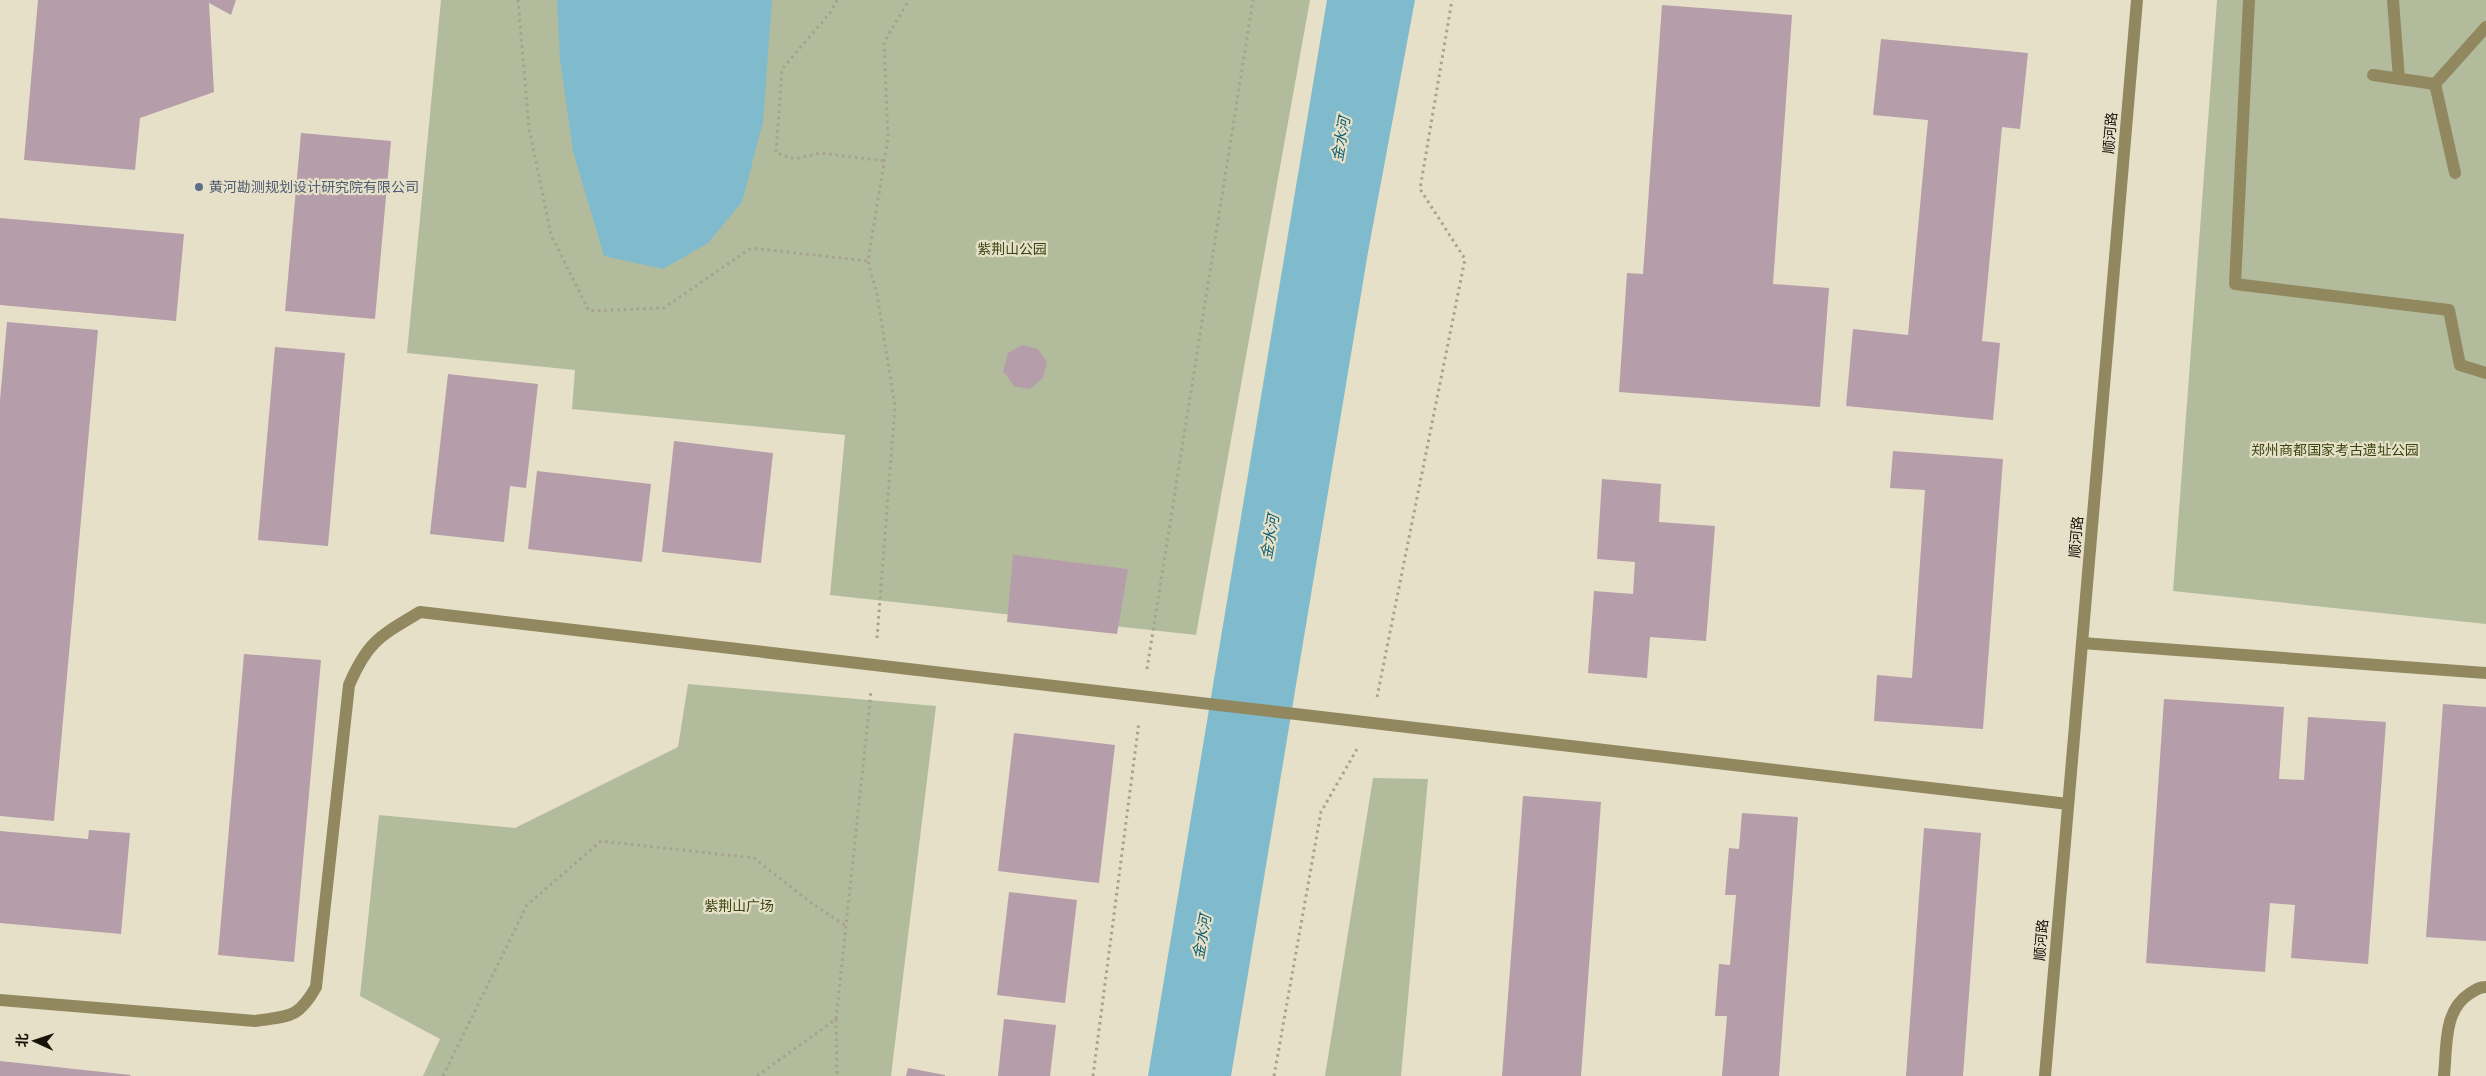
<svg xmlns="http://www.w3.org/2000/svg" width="2486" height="1076" font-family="Raleway,'Noto Sans SC',sans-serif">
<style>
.green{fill:#b2bc9d}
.water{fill:#7fbbcc}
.building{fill:#b59daa}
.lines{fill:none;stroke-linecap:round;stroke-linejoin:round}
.path{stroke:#a7a18e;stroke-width:3;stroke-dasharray:2.5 4;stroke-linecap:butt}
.minor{stroke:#928860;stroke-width:12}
.service-dot{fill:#5c6f8a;stroke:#e7e0c8;stroke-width:2}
.labels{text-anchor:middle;stroke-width:4.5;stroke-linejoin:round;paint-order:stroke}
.street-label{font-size:14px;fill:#16130b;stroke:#e7e0c8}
.service-label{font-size:14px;fill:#4e5e75;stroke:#e7e0c8;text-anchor:start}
.park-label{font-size:14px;fill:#3a4610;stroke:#e7e0c8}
.water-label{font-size:15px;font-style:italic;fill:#0e6072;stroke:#e7e0c8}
</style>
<rect width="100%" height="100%" fill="#e7e0c8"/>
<g class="green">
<path d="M441,0H1310L1196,635L830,595L845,435L572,409L575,370L407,353Z"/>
<path d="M2217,0H2486V624L2173,591Z"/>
<path d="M688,684L936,706L891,1076H423L440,1039L360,996L379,815L515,828L678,747Z"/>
<path d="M1373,778L1428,779L1401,1076H1325Z"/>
</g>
<g class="water">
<path d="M557,0H772L763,122L742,202L708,243L663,269L604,256L573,151L560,60Z"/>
<path d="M1327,0H1415L1368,252L1231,1076H1148Z"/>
</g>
<g class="building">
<path d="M38,0H236L231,15L209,3L214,92L140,118L135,170L24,160Z"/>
<path d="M1662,5L1792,15L1773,284L1829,288L1820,407L1619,392L1627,273L1643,274Z"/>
<path d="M1881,39L2028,53L2020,129L2002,127L1982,341L2000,343L1993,420L1846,406L1853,329L1908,335L1928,120L1873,115Z"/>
<path d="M301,133L391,141L375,319L285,311Z"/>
<path d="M0,218L184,234L176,321L0,305Z"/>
<path d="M7,322L98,330L54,821L0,816V400Z"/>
<path d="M1022,345L1038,349L1047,362L1043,378L1030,389L1014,386L1003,371L1008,353Z"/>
<path d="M275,347L345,353L328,546L258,540Z"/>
<path d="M448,374L538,384L526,488L510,486L504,542L430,534Z"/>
<path d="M674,441L773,453L761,563L662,552Z"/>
<path d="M1893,451L2003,459L1983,729L1874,721L1877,675L1912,678L1925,490L1890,488Z"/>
<path d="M537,471L651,484L642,562L528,549Z"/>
<path d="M1602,479L1661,484L1659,522L1715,526L1706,641L1650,637L1647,678L1588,673L1594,591L1633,594L1635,562L1597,559Z"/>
<path d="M1013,555L1128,569L1117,634L1007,622Z"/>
<path d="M244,654L321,660L294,962L218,955Z"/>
<path d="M2164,699L2284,707L2279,779L2304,780L2308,717L2386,722L2368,964L2291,958L2295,905L2270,903L2265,972L2146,963Z"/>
<path d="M2443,704L2486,707V941L2426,937Z"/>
<path d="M1014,733L1115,745L1099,883L998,871Z"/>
<path d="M1523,796L1601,802L1581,1076H1502Z"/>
<path d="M1742,813L1798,817L1779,1076H1722L1727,1016H1715L1719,964L1730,965L1736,895H1725L1729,848L1739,849Z"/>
<path d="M1924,828L1981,833L1963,1076H1906Z"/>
<path d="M89,830L130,833L121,934L0,923V831L88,839Z"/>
<path d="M1009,892L1077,900L1065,1003L997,995Z"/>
<path d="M1004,1019L1056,1025L1050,1076H998Z"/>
<path d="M0,1061L131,1075L130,1076H0Z"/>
<path d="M908,1068L945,1075V1076H906Z"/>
</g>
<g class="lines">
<g class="path">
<path d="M518,0L529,128L551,235L589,311L664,308L751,248L868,261"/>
<path d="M837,0L830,13L782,69L776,153L794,159L821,153L884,161"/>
<path d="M877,638L895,407L877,294L868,261L888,138L884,42L909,0"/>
<path d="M1147,669L1253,0"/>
<path d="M1377,697L1465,259L1420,189L1452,0"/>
<path d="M836,1019L837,1076"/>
<path d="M443,1076L527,905L601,841L754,858L810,902L846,926"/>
<path d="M757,1076L836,1019L871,691"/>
<path d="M1093,1076L1139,722"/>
<path d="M1274,1076L1321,812L1357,749"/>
</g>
<g class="minor">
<path d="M2249,0L2235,284L2449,310L2460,365L2486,373"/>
<path d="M2393,0L2399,79"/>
<path d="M2373,75L2435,84"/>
<path d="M2455,173L2435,84L2486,27"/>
<path d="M2082,643L2486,673"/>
<path d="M0,1000L255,1021C289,1016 298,1019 316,987L349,685C368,641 380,636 420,612L2068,804"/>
<path d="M2045,1076L2137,0"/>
<path d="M2444,1076C2447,1048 2443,1011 2469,994C2475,990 2479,987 2486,987"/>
</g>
</g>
<circle class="service-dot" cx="199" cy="187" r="5"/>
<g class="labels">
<g class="street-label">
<text transform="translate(2110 133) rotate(-85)" y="5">顺河路</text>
<text transform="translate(2076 537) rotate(-85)" y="5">顺河路</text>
<text transform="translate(2041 940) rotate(-85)" y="5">顺河路</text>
</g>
<g class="service-label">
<text x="209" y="192">黄河勘测规划设计研究院有限公司</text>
</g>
<g class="park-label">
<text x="1012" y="254">紫荆山公园</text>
<text x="2335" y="455">郑州商都国家考古遗址公园</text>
<text x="739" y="911">紫荆山广场</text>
</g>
<g class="water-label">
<text transform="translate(1341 139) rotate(-80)" y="5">金水河</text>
<text transform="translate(1270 537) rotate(-80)" y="5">金水河</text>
<text transform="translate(1202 937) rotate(-80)" y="5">金水河</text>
</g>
</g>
<g transform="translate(35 1041) rotate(273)" stroke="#e7e0c8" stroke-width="4" paint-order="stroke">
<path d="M0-4L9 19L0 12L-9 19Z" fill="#16130b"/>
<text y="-8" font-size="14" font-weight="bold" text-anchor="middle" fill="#16130b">北</text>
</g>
</svg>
